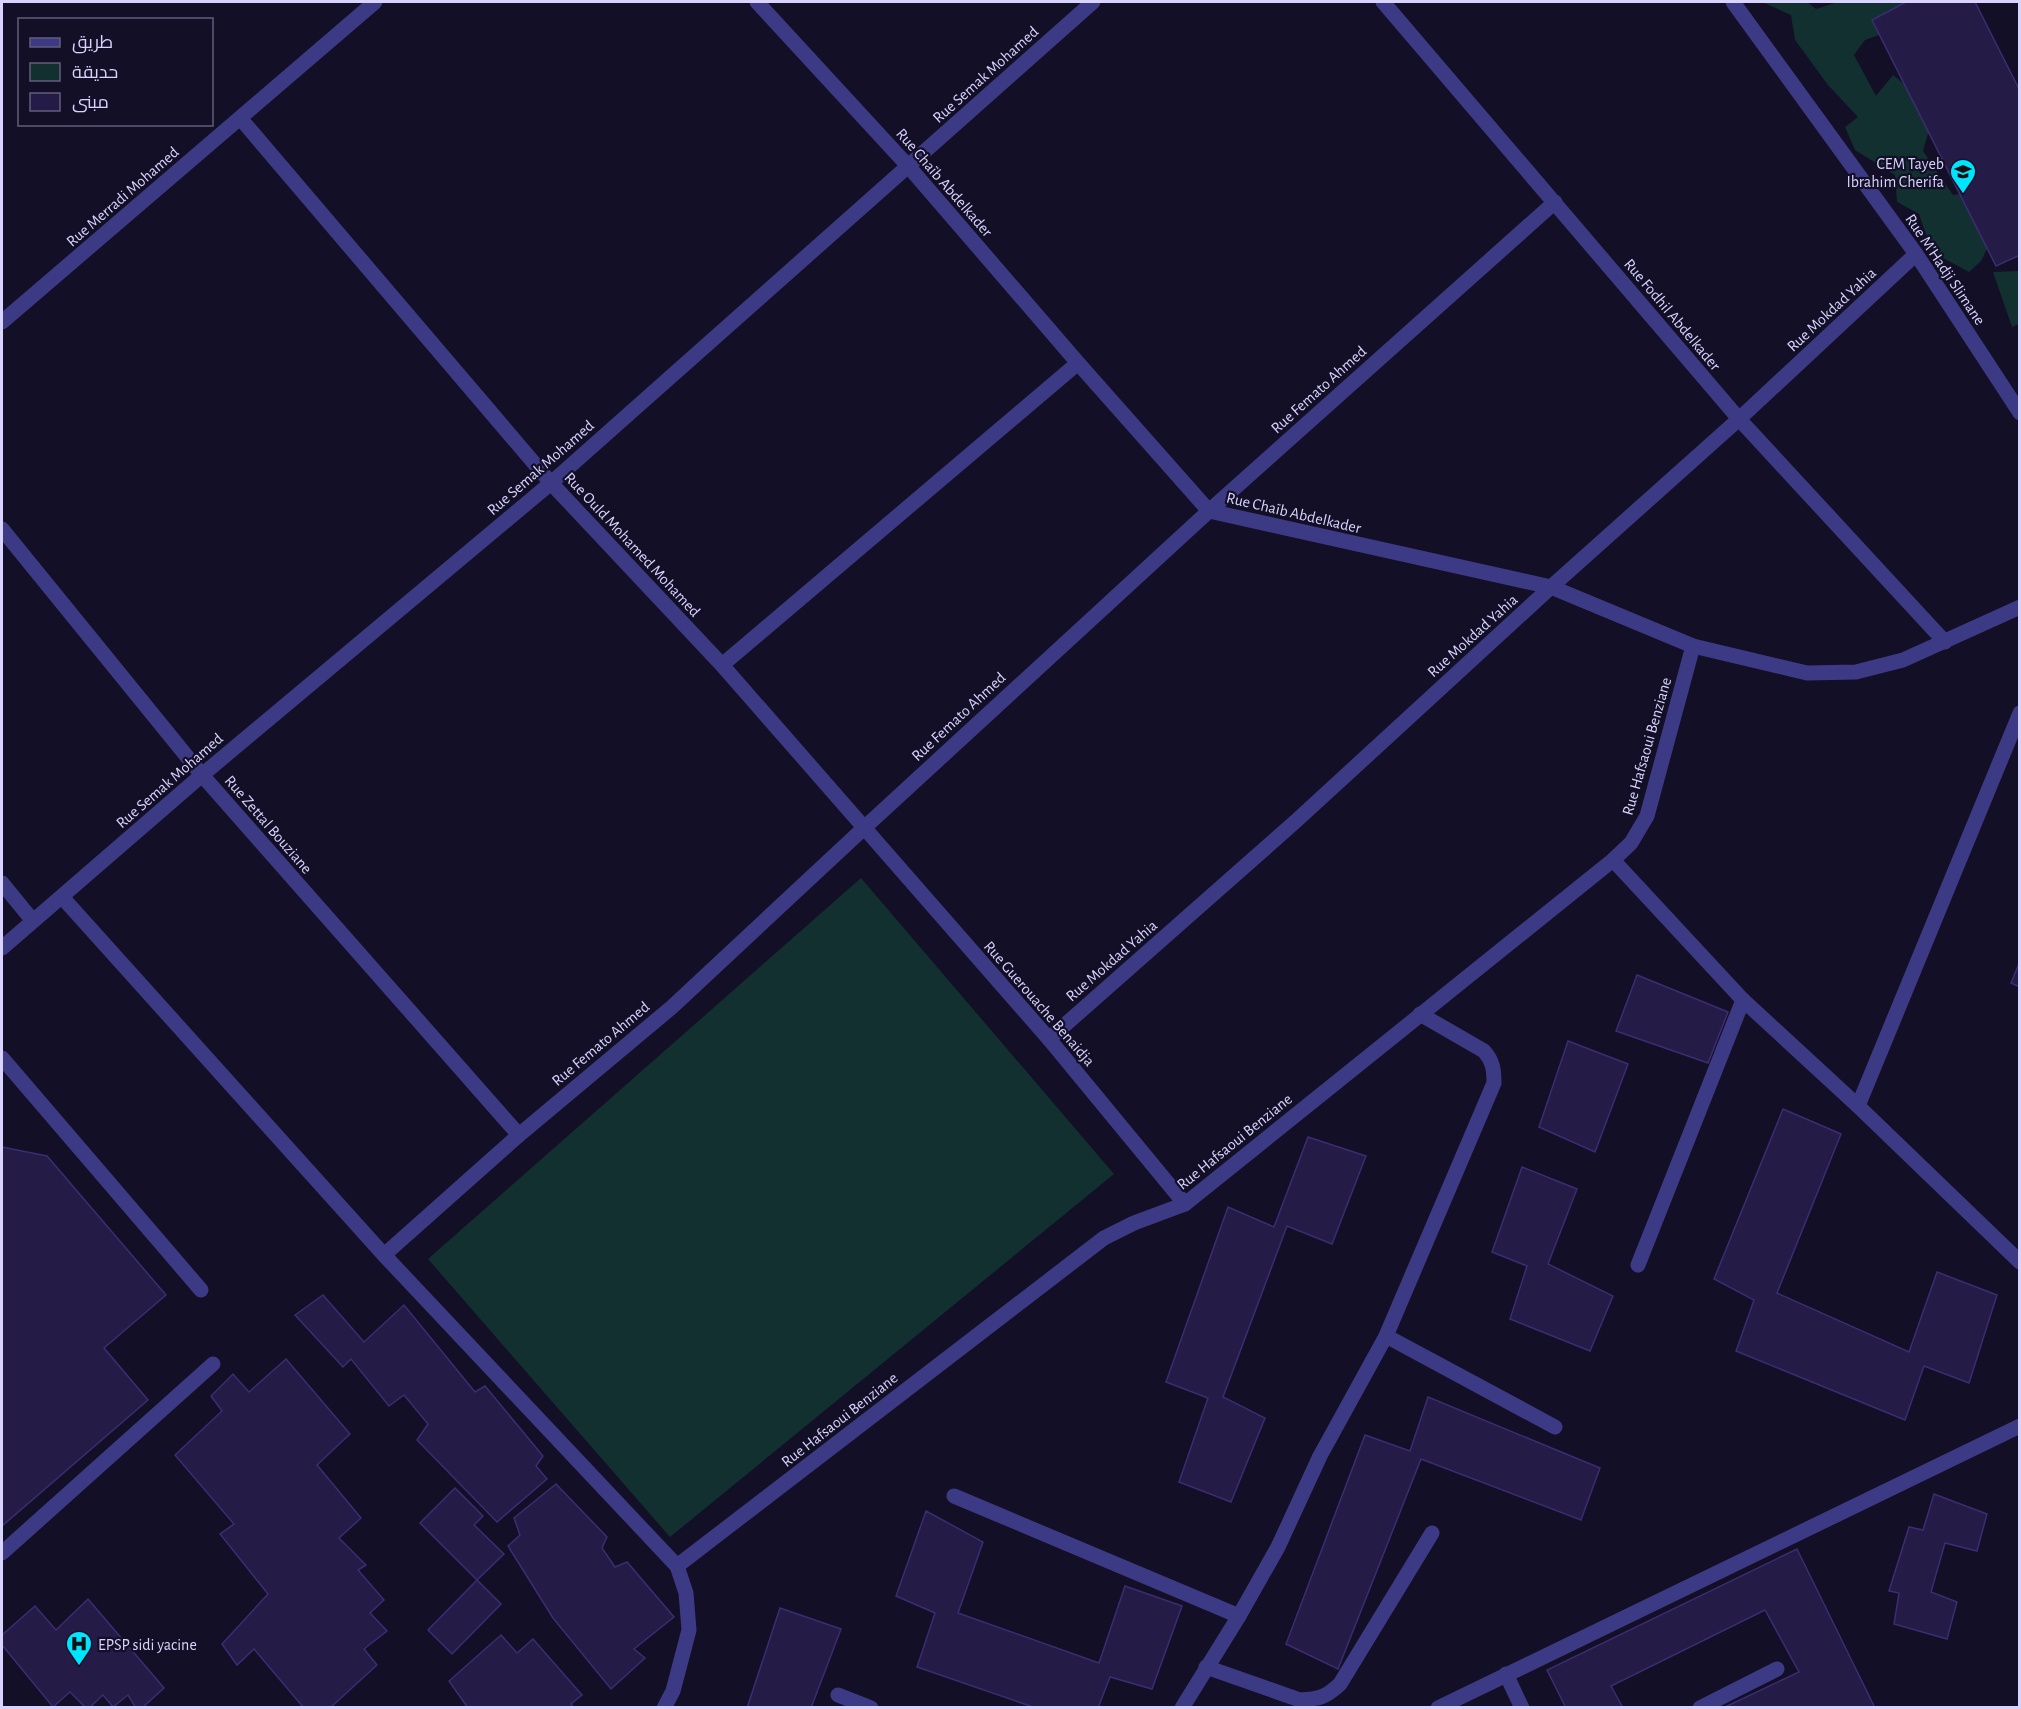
<svg xmlns="http://www.w3.org/2000/svg" width="2021" height="1709" font-family="'Alegreya Sans',Cairo,sans-serif">
<style>
.green{fill:#12302f}
.building{fill:#241b47;stroke:#3b2d73;stroke-width:1.5}
.lines{fill:none;stroke-linecap:round;stroke-linejoin:round}
.minor{stroke:#3d3a85;stroke-width:15}
.labels{text-anchor:middle;stroke-width:4.5;stroke-linejoin:round;paint-order:stroke}
.street-label{font-size:16px;fill:#d9d4ff;stroke:#130f26}
.poi-label{font-size:16px;fill:#d9d4ff;stroke:#130f26;text-anchor:end}
</style>
<rect width="100%" height="100%" fill="#130f26"/>
<g class="green">
<path d="M1762,2H1807L1816,9L1838,2H1938L1937,7L1912,23L1865,40L1854,55L1876,96L1893,75L1935,109L1923,151L1953,195L1980,191L1994,235L1981,261L1969,272L1932,252L1919,214L1897,202L1895,175L1855,150L1845,127L1858,117L1828,85L1795,40L1791,15Z"/>
<path d="M2019,271V324L2012,327L1993,272Z"/>
<path d="M861,878L1114,1174L670,1537L428,1259Z"/>
</g>
<g class="building">
<path d="M1906,2H1975L2020,91V255L1996,266L1872,20Z"/>
<path d="M2020,961V987L2011,983Z"/>
<path d="M1637,975L1728,1012L1708,1063L1616,1031Z"/>
<path d="M1568,1041L1628,1064L1595,1152L1539,1127Z"/>
<path d="M1783,1109L1841,1134L1777,1293L1909,1352L1937,1272L1997,1295L1969,1383L1924,1366L1905,1420L1736,1351L1754,1300L1714,1279Z"/>
<path d="M1308,1137L1366,1156L1332,1244L1287,1226L1223,1397L1265,1418L1231,1502L1179,1482L1208,1398L1166,1382L1228,1207L1274,1227Z"/>
<path d="M2,1147L47,1156L166,1295L104,1348L148,1400L2,1526Z"/>
<path d="M1522,1167L1577,1189L1548,1264L1613,1296L1590,1351L1510,1319L1527,1266L1492,1252Z"/>
<path d="M323,1295L364,1342L404,1305L475,1392L485,1386L543,1456L536,1466L547,1479L497,1522L417,1440L428,1424L404,1395L389,1406L351,1359L343,1367L295,1315Z"/>
<path d="M286,1359L350,1434L317,1465L361,1518L339,1538L366,1565L358,1570L384,1600L370,1613L387,1631L364,1649L377,1665L330,1708H304L254,1649L237,1665L222,1644L268,1594L220,1534L234,1524L175,1455L222,1411L211,1396L233,1374L249,1392Z"/>
<path d="M1428,1397L1600,1468L1581,1520L1421,1459L1338,1669L1286,1644L1365,1435L1410,1451Z"/>
<path d="M556,1484L607,1537L602,1548L615,1567L627,1562L674,1617L634,1649L645,1658L611,1689L553,1618L508,1546L520,1535L514,1518Z"/>
<path d="M455,1488L483,1516L474,1525L504,1554L477,1580L420,1523Z"/>
<path d="M1934,1494L1987,1514L1977,1551L1945,1543L1931,1592L1957,1602L1947,1639L1894,1624L1899,1593L1889,1591L1909,1527L1923,1530Z"/>
<path d="M926,1511L983,1542L958,1613L1099,1663L1125,1586L1182,1606L1152,1689L1110,1677L1098,1708H1036L917,1667L935,1613L896,1596Z"/>
<path d="M1797,1549L1875,1708H1723L1799,1672L1765,1610L1611,1686L1623,1708H1566L1547,1670Z"/>
<path d="M477,1580L501,1604L452,1654L428,1630Z"/>
<path d="M88,1599L164,1688L142,1708H136L128,1695L113,1707L103,1695L89,1708H86L70,1692L53,1707L2,1645V1635L35,1606L56,1630Z"/>
<path d="M780,1608L841,1629L811,1708H747Z"/>
<path d="M501,1635L517,1653L533,1639L582,1695L571,1704L574,1708H468L449,1681Z"/>
</g>
<g class="lines">
<g class="minor">
<path d="M757,2L909,167L1078,363L1209,511L1551,587L1693,646L1807,673L1856,672L1903,660L2020,607"/>
<path d="M1383,2L1739,419L1945,642"/>
<path d="M1733,2L1916,254L2020,413"/>
<path d="M240,118L551,483L722,665L1049,1039L1185,1204"/>
<path d="M2,322L375,2"/>
<path d="M2,529L202,775L519,1135"/>
<path d="M722,665L1078,363"/>
<path d="M1613,860L1743,1000L1858,1106L2020,1262"/>
<path d="M2,883L33,921"/>
<path d="M62,897L384,1255L677,1566L686,1593L689,1630L673,1691L664,1708"/>
<path d="M2,948L202,775L551,483L1093,2"/>
<path d="M1420,1014L1484,1051C1493,1061 1494,1070 1494,1083L1386,1336L1555,1427"/>
<path d="M1049,1039L1296,821L1551,587L1739,419L1916,254"/>
<path d="M2,1058L201,1290"/>
<path d="M1858,1106L2020,713"/>
<path d="M384,1255L519,1135L672,1007L864,828L1209,511L1555,202"/>
<path d="M1638,1265L1743,1000"/>
<path d="M954,1496L1239,1616L1182,1708"/>
<path d="M2,1553L213,1364"/>
<path d="M677,1566L1104,1238L1134,1223L1185,1204L1613,860L1631,843L1647,816L1693,646"/>
<path d="M1239,1616L1278,1547L1320,1456L1386,1336"/>
<path d="M1206,1667L1300,1700C1320,1699 1326,1697 1340,1684L1432,1533"/>
<path d="M1506,1674L1522,1708"/>
<path d="M838,1695L871,1708"/>
<path d="M1438,1708L2020,1426"/>
<path d="M1700,1708L1777,1669"/>
</g>
</g>
<defs>
<symbol id="school-pin" viewBox="-11 -11 22 30"><path d="M0 17L-7.5 6A9.5 9.5 0 1 1 7.5 6Z" fill="#00e5ff" stroke="#130f26"/><path d="M0-5L7-2L0 1L-7-2ZM-4 1L0 2.5L4 1V4Q0 6-4 4Z" fill="#111"/></symbol>
<symbol id="hospital-pin" viewBox="-11 -11 22 30"><path d="M0 17L-7.5 6A9.5 9.5 0 1 1 7.5 6Z" fill="#00e5ff" stroke="#130f26"/><path d="M-5-5h3v3.5h4V-5h3V5h-3V1.5h-4V5h-3Z" fill="#111"/></symbol>
</defs>
<g fill-rule="evenodd">
<use href="#school-pin" x="1948" y="157" width="30" height="40"/>
<use href="#hospital-pin" x="64" y="1629" width="30" height="40"/>
</g>
<g class="labels">
<g class="street-label">
<text transform="translate(985 74) rotate(-42)" y="6">Rue Semak Mohamed</text>
<text transform="translate(945 182) rotate(49)" y="6">Rue Chaïb Abdelkader</text>
<text transform="translate(122 196) rotate(-41)" y="6">Rue Merradi Mohamed</text>
<text transform="translate(1946 269) rotate(56)" y="6">Rue M'Hadji Slimane</text>
<text transform="translate(1831 309) rotate(-43)" y="6">Rue Mokdad Yahia</text>
<text transform="translate(1673 314) rotate(50)" y="6">Rue Fodhil Abdelkader</text>
<text transform="translate(1318 389) rotate(-42)" y="6">Rue Femato Ahmed</text>
<text transform="translate(540 467) rotate(-41)" y="6">Rue Semak Mohamed</text>
<text transform="translate(1294 512) rotate(13)" y="6">Rue Chaïb Abdelkader</text>
<text transform="translate(633 544) rotate(47)" y="6">Rue Ould Mohamed Mohamed</text>
<text transform="translate(1472 635) rotate(-42)" y="6">Rue Mokdad Yahia</text>
<text transform="translate(958 716) rotate(-43)" y="6">Rue Femato Ahmed</text>
<text transform="translate(1646 746) rotate(-74)" y="6">Rue Hafsaoui Benziane</text>
<text transform="translate(169 780) rotate(-41)" y="6">Rue Semak Mohamed</text>
<text transform="translate(269 824) rotate(49)" y="6">Rue Zettal Bouziane</text>
<text transform="translate(1111 960) rotate(-41)" y="6">Rue Mokdad Yahia</text>
<text transform="translate(1040 1003) rotate(49)" y="6">Rue Guerouache Benaidja</text>
<text transform="translate(600 1043) rotate(-40)" y="6">Rue Femato Ahmed</text>
<text transform="translate(1234 1141) rotate(-39)" y="6">Rue Hafsaoui Benziane</text>
<text transform="translate(839 1419) rotate(-38)" y="6">Rue Hafsaoui Benziane</text>
</g>
<g class="poi-label">
<text x="1944" y="169">CEM Tayeb<tspan x="1944" dy="18">Ibrahim Cherifa</tspan></text>
<text x="98" y="1650" text-anchor="start">EPSP sidi yacine</text>
</g>
</g>
<rect width="2021" height="1709" fill="none" stroke="#d9d4ff" stroke-width="6"/>
<rect x="18" y="18" width="195" height="108" fill="#130f26" stroke="#625e7d" stroke-width="1.5"/>
<rect x="30" y="38" width="30" height="9" fill="#3d3a85" stroke="#625e7d" stroke-width="1.5"/>
<text x="72" y="48" font-size="18" fill="#d9d4ff">طريق</text>
<rect x="30" y="63" width="30" height="18" fill="#12302f" stroke="#625e7d" stroke-width="1.5"/>
<text x="72" y="78" font-size="18" fill="#d9d4ff">حديقة</text>
<rect x="30" y="93" width="30" height="18" fill="#241b47" stroke="#625e7d" stroke-width="1.5"/>
<text x="72" y="108" font-size="18" fill="#d9d4ff">مبنى</text>
</svg>
